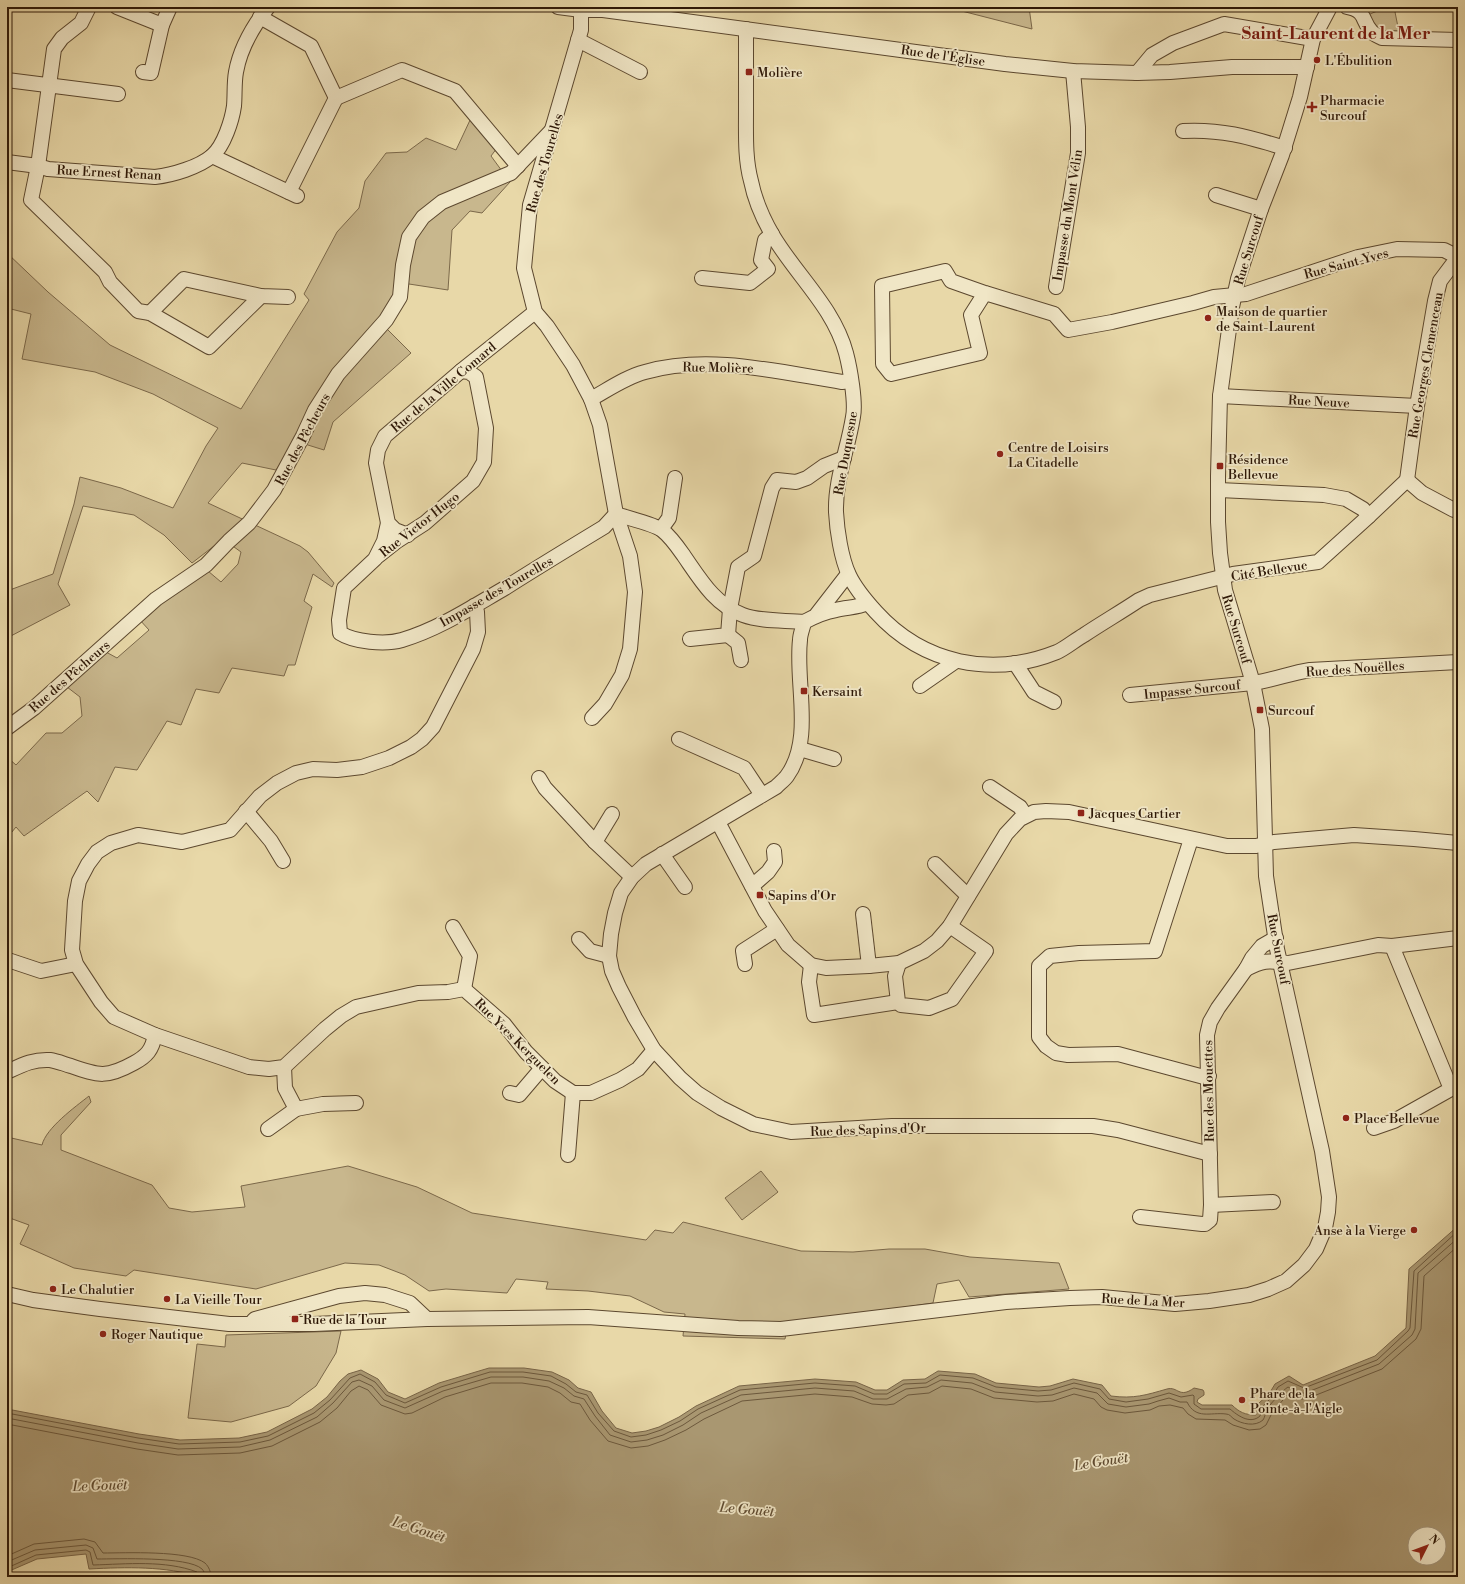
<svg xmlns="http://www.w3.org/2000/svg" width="1465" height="1584" font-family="'Libre Bodoni',serif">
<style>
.green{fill:#c8b78d;stroke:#7b684a}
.water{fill:#a99771;stroke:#786447;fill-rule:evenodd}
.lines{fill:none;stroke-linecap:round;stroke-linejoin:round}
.shore{stroke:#6c583c;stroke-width:1}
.minor-casing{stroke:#5c482f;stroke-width:16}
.minor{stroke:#f0e6c6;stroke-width:14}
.poi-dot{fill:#8f2418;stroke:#f0e6c6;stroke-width:1.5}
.labels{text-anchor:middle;stroke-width:3.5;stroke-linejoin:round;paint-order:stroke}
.street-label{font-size:13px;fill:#2e1807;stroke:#f0e6c6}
.poi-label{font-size:13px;fill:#2e1807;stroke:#f0e6c6;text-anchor:start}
.water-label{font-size:14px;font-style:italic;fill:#5f4b31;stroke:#f0e6c6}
.district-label{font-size:17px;font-weight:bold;fill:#7a1f14;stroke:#f0e6c6}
</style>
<rect width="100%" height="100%" fill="#e8d8a8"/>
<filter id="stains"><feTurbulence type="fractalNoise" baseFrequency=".005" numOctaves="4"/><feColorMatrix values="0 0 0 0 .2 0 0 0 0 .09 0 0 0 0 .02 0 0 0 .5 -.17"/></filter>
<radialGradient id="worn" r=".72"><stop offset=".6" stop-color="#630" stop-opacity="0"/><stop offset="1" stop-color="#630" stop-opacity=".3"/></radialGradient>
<g class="green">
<path d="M946,7H1029L1032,29Z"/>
<path d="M1387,7H1403L1395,12L1399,32C1378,33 1378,34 1368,16L1370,14Z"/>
<path d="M471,118L497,148L491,156L510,182L482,213L470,211L452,230L448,290L396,282L393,297L379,321L411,353L333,422L324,450L295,441L276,470L242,463L208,503L300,546L308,552L334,583L332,587L313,574L304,601L312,607L295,665H288L284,676L232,668L219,693L196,689L181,725L167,721L137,770L115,767L98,802L87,791L24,836L16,827L7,838V757L16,765L46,733H62L82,716L80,697L67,687L106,652L117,658L149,630L139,619L208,571L221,582L238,564L241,552L223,539L192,563L164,535L134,515L83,506L58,584L70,605L7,638V591L53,574L74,504L80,477L121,488L173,508L206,446L218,428L153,394L95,372L22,359L31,314L7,308V253L48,292L110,345L241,409L309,300L304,294L337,232L359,208L365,181L386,153L407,152L426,138L456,150Z"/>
<path d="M89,1096L91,1102L61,1135V1150L152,1185L169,1208L192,1212L245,1207L241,1186L348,1166L417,1187L472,1213L646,1240L655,1230L673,1233L683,1222L801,1251L853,1252L889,1249H925L970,1257L1059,1263L1069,1289L969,1297L959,1280L937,1284L933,1303L788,1324L785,1339L683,1336L685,1314L664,1312L630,1296L588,1291L546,1289L548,1282L516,1279L507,1293L446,1289L429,1291L405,1275L379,1265L345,1263L256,1289L134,1270L126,1276L74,1268L20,1244L29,1225L7,1217V1137L42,1145C46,1128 75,1107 89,1096Z"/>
<path d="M761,1171L778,1192L742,1220L725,1198Z"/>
<path d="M341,1331L336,1353L316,1386L289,1406L231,1422L188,1418L197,1344L225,1347L226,1335Z"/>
</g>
<path class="water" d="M1458,1226V1577H201C165,1566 127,1567 89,1569L86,1554L37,1559L7,1572V1409L139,1434L180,1440L239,1438L267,1432L312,1409L327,1397L340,1381L348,1374L361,1370L378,1379L388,1392L405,1399L439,1383L489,1368H524L552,1372L569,1380L578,1388L591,1392L602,1411L616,1428L632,1433L646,1431L659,1427L679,1417L696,1406L739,1386L815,1379L856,1382L875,1390H887L903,1380L925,1379L938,1371L975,1374L996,1383L1039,1387L1050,1386L1073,1379L1102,1385L1111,1396C1134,1399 1146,1395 1167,1389C1178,1386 1179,1399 1194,1388L1203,1390L1204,1392V1395L1198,1399L1197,1402L1202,1405H1232C1239,1412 1245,1415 1256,1415L1259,1403L1269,1394L1275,1384L1289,1376L1303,1385L1375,1356L1406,1328L1409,1269ZM1415,1534H1439V1558H1415Z"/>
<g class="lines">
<g class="shore">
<path d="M7,1413L138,1438L179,1444L240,1442L268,1436L314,1413L330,1400L350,1378L360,1374L375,1382L386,1395L405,1403L441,1387L490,1372H523L551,1376L566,1384L576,1392L587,1395L598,1413L614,1431L631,1437L646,1435L661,1430L680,1421L698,1409L740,1390L815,1383L855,1386L874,1394H887L904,1384L926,1383L940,1375L973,1378L996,1387L1038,1391L1051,1390L1074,1383L1100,1389L1109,1399L1126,1402L1148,1399L1169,1393L1181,1397L1193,1395L1194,1396V1404L1201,1409H1230C1237,1415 1250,1425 1260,1416L1263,1406L1272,1397L1278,1387L1288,1381L1304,1388L1377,1360L1408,1331L1410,1328L1414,1271L1458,1231"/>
<path d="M7,1418L138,1443L178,1449L240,1447L270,1440L317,1417L333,1403L352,1382L359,1380L372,1386L384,1400L405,1408L443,1391L491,1377H523L549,1381L564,1388L574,1396L584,1399L595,1416L610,1435L631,1442L647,1440L663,1435L683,1425L701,1413L741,1395L815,1388L854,1391L873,1399H887L906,1389L927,1387L941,1380L972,1383L995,1392L1038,1396L1052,1395L1074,1388L1097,1393L1108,1404L1126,1407L1149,1404L1158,1401L1169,1398L1180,1402H1187C1196,1420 1210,1412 1226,1414C1230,1414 1231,1417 1234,1419C1242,1424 1255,1427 1263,1420C1265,1417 1265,1414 1266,1411C1268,1406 1283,1390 1288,1387L1299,1393H1305L1379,1364L1412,1335L1415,1329L1418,1273L1458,1238"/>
<path d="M7,1424L137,1449L178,1455L240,1453L272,1446L320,1422L337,1408L351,1391L359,1386L368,1390L381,1405L405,1414L412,1413L445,1397L491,1383H522L548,1387L560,1393L571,1402L580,1404L590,1420L608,1441L631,1448L648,1446L665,1440L686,1430L704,1419L742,1401L815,1394L852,1397L872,1404L886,1405L894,1404L908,1395L929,1393L942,1386L971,1389L994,1398L1037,1402L1053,1401L1074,1394L1094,1399L1101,1407L1107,1410L1125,1413L1150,1410L1159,1406L1170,1405L1183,1408L1188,1414L1196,1419L1225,1420L1233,1425L1249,1430L1260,1429L1266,1425L1272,1413L1288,1394L1299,1399H1306L1382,1369L1416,1339L1421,1329L1424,1276L1458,1246"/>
<path d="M7,1556L34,1544L84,1539L95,1542L103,1553C125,1553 188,1550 205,1563C209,1567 211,1572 211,1577"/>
<path d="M7,1562L35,1550L86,1545L93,1548L97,1559C117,1559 188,1556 202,1569C204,1571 205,1574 205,1577"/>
<path d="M7,1568L36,1555L86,1550L90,1552L93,1565C127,1564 165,1560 197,1572L200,1577"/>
</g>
<defs>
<g id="minor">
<path d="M89,7L81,23L62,38L54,49L38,166L31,200L105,272L110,282L138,311L150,313L209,347L261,296"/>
<path d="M117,7L162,25"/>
<path d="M558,7L581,10H603L1005,64L1073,71L1137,73L1170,72L1232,67H1307"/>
<path d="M581,7V30L530,205L524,268L535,312L547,326L573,365L591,399L600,425L616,514L630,556L635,592L630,649L622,675L605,704L592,718"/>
<path d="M1347,7C1367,11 1361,20 1371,31C1373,34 1378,36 1382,38L1458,40"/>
<path d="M260,17L311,46L336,98"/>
<path d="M746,29C746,57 746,85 746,112C746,135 745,159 751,181C755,201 763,219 773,236C797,276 834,308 846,353C850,368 856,403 853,417C848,449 835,479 836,512C837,530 841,558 849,575C855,588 866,601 876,612C923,664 992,678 1057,652C1066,648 1075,640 1084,635C1102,623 1121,612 1139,600L1150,595L1233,574L1318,562L1369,516L1363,509L1346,499L1324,495L1219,490"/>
<path d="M578,40L640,72"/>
<path d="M143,72L151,73L162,25L170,7"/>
<path d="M1137,73L1152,55L1173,43L1224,24L1313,39"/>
<path d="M7,80L118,94"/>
<path d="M336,98L402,70L455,91L518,166"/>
<path d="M1183,131C1222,129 1248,137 1285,148"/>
<path d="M212,156L297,196"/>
<path d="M7,162L38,166L48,169L155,177C173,175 199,167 212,156C224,146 232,120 234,106C235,95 234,83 236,72C240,49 254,25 268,7"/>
<path d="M289,192L336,98"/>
<path d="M1216,195L1261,209"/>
<path d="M702,278L750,283L768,269L761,260L765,240L772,234"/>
<path d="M1056,287L1078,153V127L1073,71"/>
<path d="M985,293L971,315L980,353L891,374L883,364L882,286L945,271L951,281L985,293L1054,314L1068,330L1112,322L1193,303L1214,297L1246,294L1358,257L1397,249L1444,250L1458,257"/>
<path d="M150,313L184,279L261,296L288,297"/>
<path d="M1220,396L1417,406"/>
<path d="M591,399C609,389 626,377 645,372C709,354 778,372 842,382L851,381"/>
<path d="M1407,480L1417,406L1435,301L1440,281L1458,257"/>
<path d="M616,514C627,518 654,524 662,530C671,537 677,546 684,556C700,579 715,605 743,615C762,622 785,620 804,622"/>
<path d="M1369,516L1407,480L1422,493L1454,510H1458"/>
<path d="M388,523L384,541L375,559L344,588L339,620L340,633C354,642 385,645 402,640C439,629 472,607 505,588C538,567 571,547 604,527L616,514"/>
<path d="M661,529L669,518L675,478"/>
<path d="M408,535L395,530L388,523L376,463L378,450L385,436L461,371L535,312"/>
<path d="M378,556L397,541L425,523L473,481L484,462L486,428L476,377L469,372L461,371"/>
<path d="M867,603C857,608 847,607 836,610C824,612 815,616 804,622C803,628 800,634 800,640C795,683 814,739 787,776C784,780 780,783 776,787L646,864L632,877L621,893L615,913L611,934L609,956L612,971L619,987L635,1018L654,1050L680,1078L697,1093L721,1108L753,1124L791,1132L892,1126H1093L1118,1130L1210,1154"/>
<path d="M474,606L477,612L478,632L473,649L433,727L422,739L411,747L389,758L362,767L337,770L313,769L296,773L277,783L260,796L230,830L182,842L138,835L111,843L97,852L88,864L79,881L75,901L72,950L76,964L101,1002L114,1017L155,1035L249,1067L269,1069L284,1067L325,1029L341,1016L356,1007L418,993L448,992L464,989L504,1024L526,1052L555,1081L573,1093H591L620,1080L638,1069L654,1050"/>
<path d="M817,614L848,574"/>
<path d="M728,635L738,643L741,660"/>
<path d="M690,639L728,635L730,609L738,567L754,556L772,488L777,480L796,482L807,478L824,466L844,458"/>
<path d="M1015,663L1034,692L1054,702"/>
<path d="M920,686L956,661"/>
<path d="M1130,695L1253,683C1273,680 1291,673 1310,670L1458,662"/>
<path d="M7,728L34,708L156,599L206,565L229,541L249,523L274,490L303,436L315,410L338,374L386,320L400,297L403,265L409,237L423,217L442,202L511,173L552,130"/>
<path d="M679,739L744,768L762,795"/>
<path d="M800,749L834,759"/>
<path d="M539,778L545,788L595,842L632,877"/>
<path d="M990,787L1020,807L1025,815"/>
<path d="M246,811L271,841L283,861"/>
<path d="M718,822L765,911L788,945L811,965L826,968L869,966L899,963L924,951L937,941L950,926L1006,834L1020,819L1034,812L1046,811L1069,812L1227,846H1256L1274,842L1354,835L1414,839L1458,843"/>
<path d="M1191,839L1155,951L1079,953L1050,956L1039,966V1037L1046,1046L1056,1053L1068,1055L1118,1054L1204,1077L1209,1076"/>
<path d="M595,842L612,814"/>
<path d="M662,854L685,887"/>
<path d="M935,864L968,896"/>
<path d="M752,886L768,872L775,862L774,851"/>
<path d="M863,914L869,966"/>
<path d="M453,927L470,956L464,989"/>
<path d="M579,939L590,951L609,956"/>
<path d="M8,960L41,971L76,964"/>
<path d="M899,963L895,976L898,1002L901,1005L929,1008L952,999L986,951L950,926"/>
<path d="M745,964L743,951L777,929"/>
<path d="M811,965L809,982L814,1015L898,1002"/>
<path d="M1246,969C1265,959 1269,961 1288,963L1378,945L1392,946L1458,938"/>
<path d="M284,1067L285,1088L296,1109L323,1104L356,1103"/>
<path d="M7,1072C22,1065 33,1059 50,1060C57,1061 64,1064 71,1066C99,1076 107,1078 134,1063C147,1056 152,1050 155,1035"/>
<path d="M510,1093L519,1095L542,1068"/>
<path d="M1374,1128L1394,1121L1451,1089L1392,946"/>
<path d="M268,1129L296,1109"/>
<path d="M568,1155L573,1093"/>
<path d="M1211,1205L1273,1202"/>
<path d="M1140,1217L1202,1224H1205L1210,1220L1211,1205L1207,1035L1210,1022L1218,1008L1246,969L1252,958L1262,946L1276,938"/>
<path d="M7,1294L33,1300L100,1309L229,1324H314L427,1319L588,1317L738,1328L781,1329L1006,1302L1070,1298L1102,1297L1175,1304L1209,1301L1249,1295L1268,1289L1286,1281L1304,1265L1316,1249L1325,1228L1328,1212L1329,1197L1322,1151L1277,949L1266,876L1262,729L1253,683L1225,590L1220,553L1218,522V476L1220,396L1232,307L1238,279L1261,209L1282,155L1300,97L1313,39L1330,7"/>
<path d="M253,1321L255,1319L339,1296L365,1293L385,1295L410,1303L427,1319"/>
</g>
</defs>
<use href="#minor" class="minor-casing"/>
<use href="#minor" class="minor"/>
</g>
<g class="poi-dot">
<circle cx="1317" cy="60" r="4"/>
<rect x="745" y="68" width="8" height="8" rx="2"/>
<path d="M1310 101h4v4h4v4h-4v4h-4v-4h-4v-4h4z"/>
<circle cx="1208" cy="318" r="4"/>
<circle cx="1000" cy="454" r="4"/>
<rect x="1216" y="462" width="8" height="8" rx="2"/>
<rect x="800" y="687" width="8" height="8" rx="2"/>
<rect x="1256" y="706" width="8" height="8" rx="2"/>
<rect x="1077" y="809" width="8" height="8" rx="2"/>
<rect x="756" y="891" width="8" height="8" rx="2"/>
<circle cx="1346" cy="1118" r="4"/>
<circle cx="1414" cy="1230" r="4"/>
<circle cx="53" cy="1289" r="4"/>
<circle cx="167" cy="1299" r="4"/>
<rect x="291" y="1315" width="8" height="8" rx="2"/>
<circle cx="103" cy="1334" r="4"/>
<circle cx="1242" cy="1400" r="4"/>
</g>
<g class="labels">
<g class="street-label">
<text transform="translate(943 55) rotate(8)" y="5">Rue de l'Église</text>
<text transform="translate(544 163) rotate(-74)" y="5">Rue des Tourelles</text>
<text transform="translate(109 172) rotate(3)" y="5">Rue Ernest Renan</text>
<text transform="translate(1067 215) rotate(-81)" y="5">Impasse du Mont Vélin</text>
<text transform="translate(1248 250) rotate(-73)" y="5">Rue Surcouf</text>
<text transform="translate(1346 263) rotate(-15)" y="5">Rue Saint-Yves</text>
<text transform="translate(1425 365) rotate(-80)" y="5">Rue Georges Clemenceau</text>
<text transform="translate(718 367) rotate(1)" y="5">Rue Molière</text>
<text transform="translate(443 387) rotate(-40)" y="5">Rue de la Ville Comard</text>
<text transform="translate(1319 401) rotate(3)" y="5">Rue Neuve</text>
<text transform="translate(302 439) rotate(-62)" y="5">Rue des Pêcheurs</text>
<text transform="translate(845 453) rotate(-80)" y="5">Rue Duquesne</text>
<text transform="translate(419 524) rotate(-38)" y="5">Rue Victor Hugo</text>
<text transform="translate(1269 570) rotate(-9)" y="5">Cité Bellevue</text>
<text transform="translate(496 591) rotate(-30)" y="5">Impasse des Tourelles</text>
<text transform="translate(1237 629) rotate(73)" y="5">Rue Surcouf</text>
<text transform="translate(1355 668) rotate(-4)" y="5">Rue des Nouëlles</text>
<text transform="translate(69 676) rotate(-41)" y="5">Rue des Pêcheurs</text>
<text transform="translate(1192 689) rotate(-6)" y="5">Impasse Surcouf</text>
<text transform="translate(1279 949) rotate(79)" y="5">Rue Surcouf</text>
<text transform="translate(518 1041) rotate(45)" y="5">Rue Yves Kerguelen</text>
<text transform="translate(1208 1091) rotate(-91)" y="5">Rue des Mouettes</text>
<text transform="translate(868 1129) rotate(-2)" y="5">Rue des Sapins d'Or</text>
<text transform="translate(1143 1300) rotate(3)" y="5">Rue de La Mer</text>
</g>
<g class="poi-label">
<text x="1325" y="65">L'Ébulition</text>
<text x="757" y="77">Molière</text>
<text x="1320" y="105">Pharmacie<tspan x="1320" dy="15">Surcouf</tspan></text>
<text x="1216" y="316">Maison de quartier<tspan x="1216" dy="15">de Saint-Laurent</tspan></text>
<text x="1008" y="452">Centre de Loisirs<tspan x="1008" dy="15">La Citadelle</tspan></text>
<text x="1228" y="464">Résidence<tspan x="1228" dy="15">Bellevue</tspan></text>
<text x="812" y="696">Kersaint</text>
<text x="1268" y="715">Surcouf</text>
<text x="1089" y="818">Jacques Cartier</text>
<text x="768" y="900">Sapins d'Or</text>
<text x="1354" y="1123">Place Bellevue</text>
<text x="1406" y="1235" text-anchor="end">Anse à la Vierge</text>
<text x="61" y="1294">Le Chalutier</text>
<text x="175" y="1304">La Vieille Tour</text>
<text x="303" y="1324">Rue de la Tour</text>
<text x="111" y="1339">Roger Nautique</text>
<text x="1250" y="1398">Phare de la<tspan x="1250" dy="15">Pointe-à-l'Aigle</tspan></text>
</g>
<g class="water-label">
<text transform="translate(1101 1461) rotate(-9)" y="5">Le Gouët</text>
<text transform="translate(100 1485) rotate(-2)" y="5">Le Gouët</text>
<text transform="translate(747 1509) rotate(5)" y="5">Le Gouët</text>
<text transform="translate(419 1529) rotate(18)" y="5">Le Gouët</text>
</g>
<g class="district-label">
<text x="1336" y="39">Saint-Laurent de la Mer</text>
</g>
</g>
<rect width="1465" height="1584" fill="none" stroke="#e8d8a8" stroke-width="24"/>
<rect x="8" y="8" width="1449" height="1568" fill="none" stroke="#2e1807" stroke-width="2"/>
<rect x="12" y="12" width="1441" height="1560" fill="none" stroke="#2e1807"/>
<g transform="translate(1427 1546) rotate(48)"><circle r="19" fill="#f0e6c6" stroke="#a2947a"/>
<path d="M0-3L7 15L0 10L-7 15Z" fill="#8f2418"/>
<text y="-6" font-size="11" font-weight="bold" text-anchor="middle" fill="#2e1807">N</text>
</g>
<rect width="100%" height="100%" filter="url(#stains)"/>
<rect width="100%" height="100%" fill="url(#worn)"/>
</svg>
